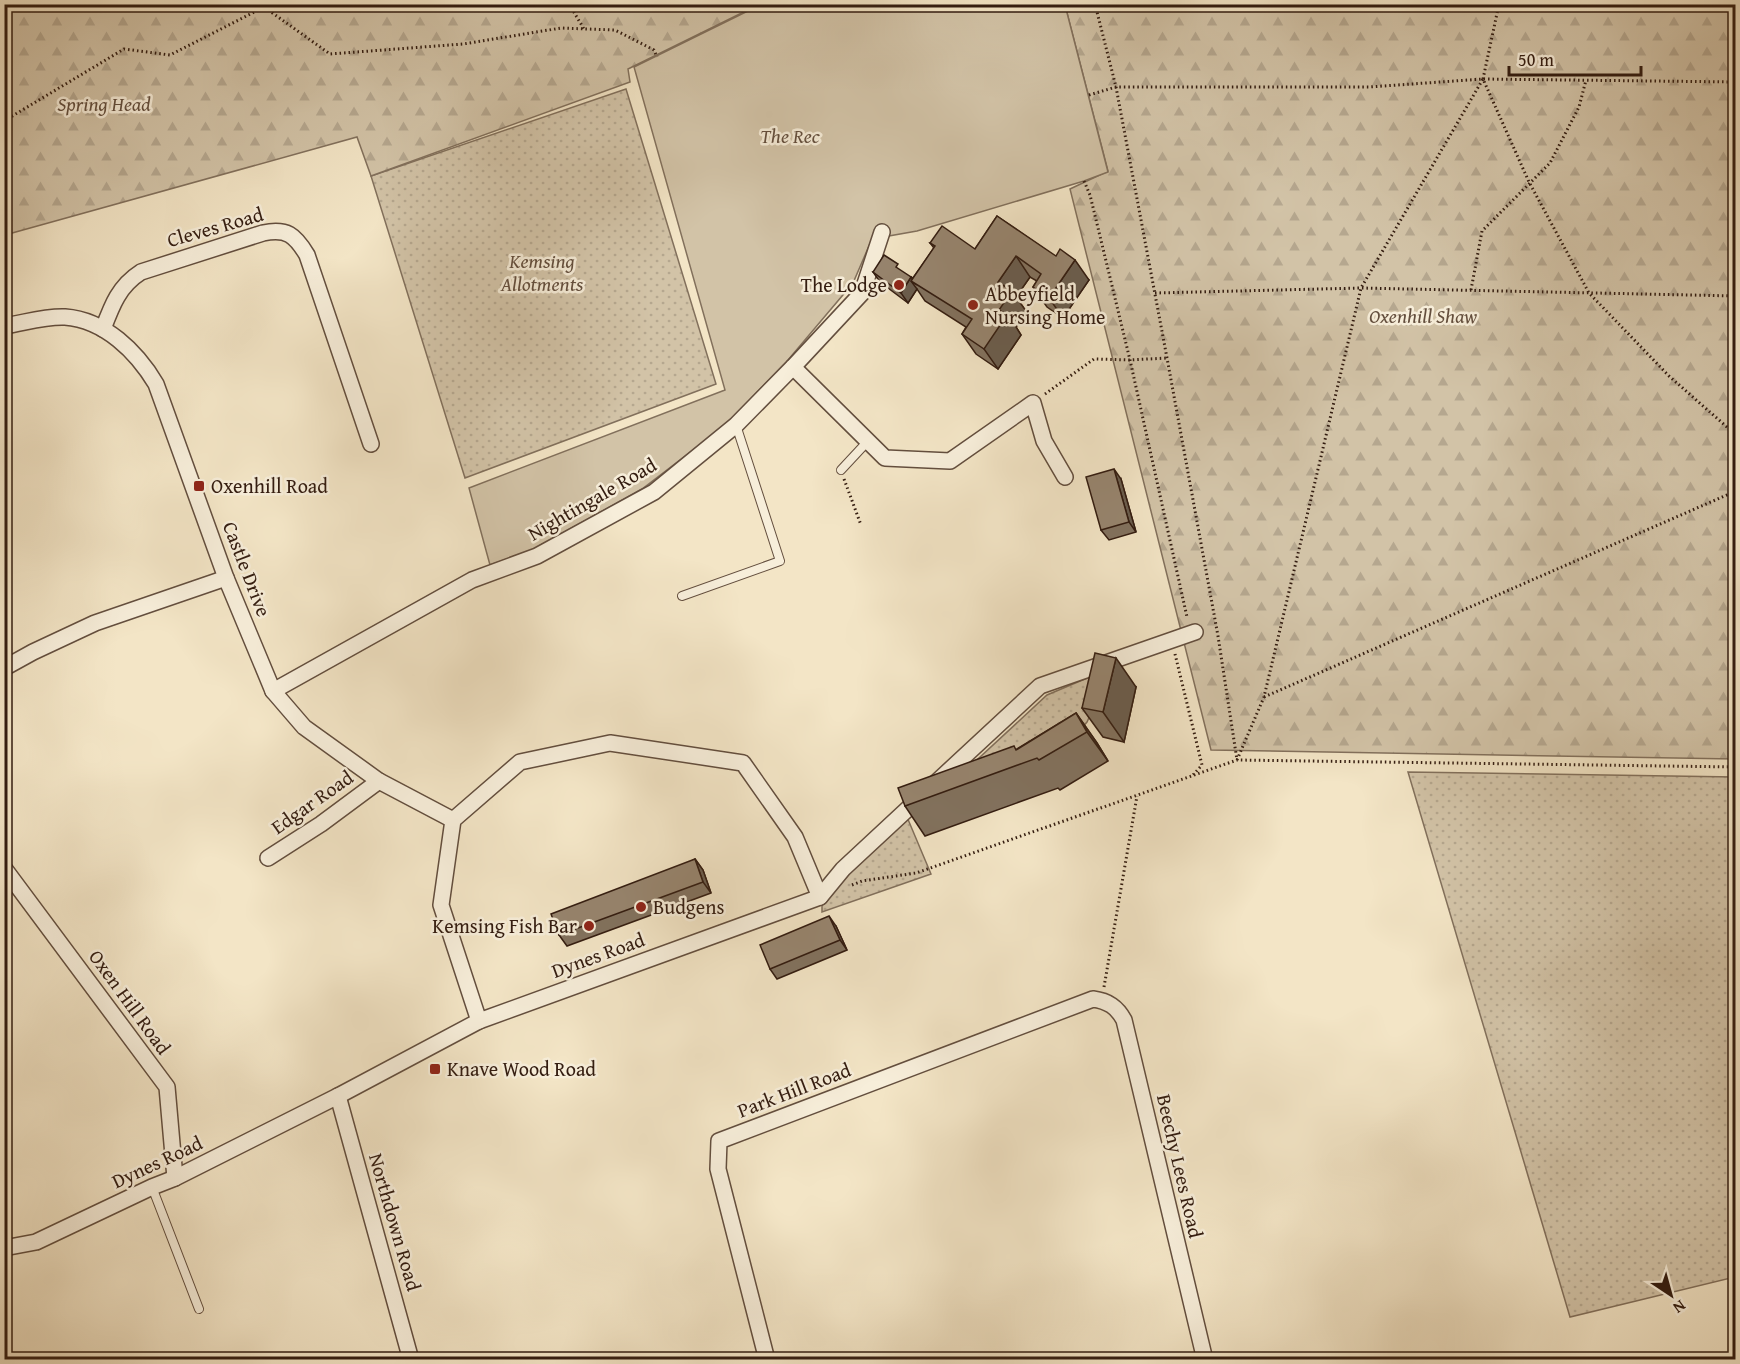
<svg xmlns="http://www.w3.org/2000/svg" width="1740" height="1364" font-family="'Gentium Book Plus',serif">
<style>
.grass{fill:url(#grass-dots);stroke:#82705c;stroke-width:1.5}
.forest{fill:url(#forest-firs);stroke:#82705c;stroke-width:1.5}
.park{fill:#d2c3a7;stroke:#82705c;stroke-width:1.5}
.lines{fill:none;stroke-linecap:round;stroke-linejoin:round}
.lane-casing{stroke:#634e3e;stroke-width:10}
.street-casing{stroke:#634e3e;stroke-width:18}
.path{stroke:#331c10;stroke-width:3;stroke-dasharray:1.5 3;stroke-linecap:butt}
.lane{stroke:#f7eeda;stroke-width:8}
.street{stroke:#f7eeda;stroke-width:15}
.wall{fill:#82725f;stroke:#331c10;stroke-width:1.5}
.shaded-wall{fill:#6a5d4e;stroke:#331c10;stroke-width:1.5}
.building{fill:#97856f;stroke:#331c10;stroke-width:1.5}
.poi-dot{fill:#8f2418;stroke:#f7eeda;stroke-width:2}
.labels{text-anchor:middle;stroke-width:5;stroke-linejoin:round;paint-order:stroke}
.park-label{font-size:20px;font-style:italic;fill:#634e3d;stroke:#f7eeda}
.street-label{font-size:20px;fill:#331c10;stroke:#f7eeda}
.poi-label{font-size:20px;fill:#331c10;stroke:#f7eeda;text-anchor:start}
</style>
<defs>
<pattern id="grass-dots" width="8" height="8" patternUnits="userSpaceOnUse" patternTransform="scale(1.5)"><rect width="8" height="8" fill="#d2c3a7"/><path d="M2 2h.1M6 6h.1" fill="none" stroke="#b5a78f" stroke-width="1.8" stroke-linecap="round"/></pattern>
<pattern id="forest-firs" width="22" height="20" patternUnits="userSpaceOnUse" patternTransform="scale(1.5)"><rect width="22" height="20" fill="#d2c3a7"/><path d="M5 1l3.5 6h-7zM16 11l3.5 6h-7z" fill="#b5a78f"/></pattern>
</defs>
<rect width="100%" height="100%" fill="#f3e5c6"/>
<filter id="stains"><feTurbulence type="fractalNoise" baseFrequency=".00333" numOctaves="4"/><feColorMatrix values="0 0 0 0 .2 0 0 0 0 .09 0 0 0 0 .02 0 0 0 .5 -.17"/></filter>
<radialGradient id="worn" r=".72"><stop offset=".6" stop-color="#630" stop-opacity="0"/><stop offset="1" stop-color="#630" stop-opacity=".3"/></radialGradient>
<g class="grass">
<path d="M626,89L716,384L465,478L371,176Z"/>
<path d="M1099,673L1096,702L1087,722L1072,739L952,783L1047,695Z"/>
<path d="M1408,772L1735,777V1277L1570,1317Z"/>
<path d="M907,817L931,874L822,912V902L845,874Z"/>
</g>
<g class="forest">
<path d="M5,4H758V5L628,69L630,82L371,176L357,137L5,235Z"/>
<path d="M1065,5H1735V759L1211,750L1070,189L1108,171Z"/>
</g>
<path class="park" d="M760,5H1065L1108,172L1084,181L917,231L872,239L853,283L788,360L723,427L642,489L532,550L490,565L469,488L725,390L634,67Z"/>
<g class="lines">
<defs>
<g id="lane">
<path d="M841,470L868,441"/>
<path d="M682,596L780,561L736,425"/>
<path d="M152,1187L199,1309"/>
</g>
<g id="street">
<path d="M4,326C24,323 45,316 65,317C105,320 137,352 156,384L226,578L273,691L304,727L379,781L453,820"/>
<path d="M103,329C112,305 119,286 141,272L263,233C287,228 295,235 307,255L371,444"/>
<path d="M793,367L885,458L950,461L1033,403L1044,441L1065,477"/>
<path d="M4,668L33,652L95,623L226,578"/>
<path d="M273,691L472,580L537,556L654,492L736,425L793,367L862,293L882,232"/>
<path d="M268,858L321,824L379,781"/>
<path d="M4,868L167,1087L175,1178"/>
<path d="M479,1021L441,905L453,820L520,762L610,743L743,763L795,837L820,897"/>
<path d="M338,1096L411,1360"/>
<path d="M4,1248L36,1242L152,1187L175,1178L338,1096L479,1021L820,897L843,869L1040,686L1195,632"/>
<path d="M767,1360L718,1169L719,1141L1093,999C1108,1001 1117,1007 1124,1020L1205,1360"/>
</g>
</defs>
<use href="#lane" class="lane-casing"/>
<use href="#street" class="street-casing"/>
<g class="path">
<path d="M569,4L584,29"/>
<path d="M1095,4L1116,87L1167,358L1218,636L1237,760"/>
<path d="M1483,79L1499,4"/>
<path d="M1089,95L1116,87H1369L1483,79L1736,82"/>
<path d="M4,121L124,49L170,55L264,7L330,54L463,44L561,28L615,30L654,50L657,57"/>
<path d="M1084,181L1090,195L1130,360L1187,617"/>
<path d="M1471,290L1482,231L1550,163L1579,107L1586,80"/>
<path d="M1155,293L1361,288L1736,296"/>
<path d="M1045,394L1094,359L1130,360L1167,358"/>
<path d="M844,479L861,525"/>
<path d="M1175,654L1202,765L1193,775"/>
<path d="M1264,697L1736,491"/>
<path d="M1237,760L1264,697L1361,288L1483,79L1529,182L1589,293L1669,376L1736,435"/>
<path d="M852,885L862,881L916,873L1237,760L1736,767"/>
<path d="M1104,987L1137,796"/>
</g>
<use href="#lane" class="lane"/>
<use href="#street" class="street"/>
</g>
<g class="wall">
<path d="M997,216L1089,280L1063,318L1047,307L1033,287L1037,281L1030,277L1016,297L1026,311L1016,327L1021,335L998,369L976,354L962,334L966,327L925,301L917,289L908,303L880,282L873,272L911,277L913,278L934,248L930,243L975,249Z"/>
<path d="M1121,479L1136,532L1109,540L1101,530Z"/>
<path d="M1136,687L1124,742L1103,737L1082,708Z"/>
<path d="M1076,713L1097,743L1108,761L1060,790L1058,788L925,836L905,806L1017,749Z"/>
<path d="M695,859L703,870L711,893L567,946L559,935Z"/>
<path d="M836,926L847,950L777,979L770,969Z"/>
</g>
<g class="shaded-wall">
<path d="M1016,256L1030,277L1016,297L1026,311L1016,327L1021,335L998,369L984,349L999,310L998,282Z"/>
<path d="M1075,260L1089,280L1063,318L1049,298Z"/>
<path d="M911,277L917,285L911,281L917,289L908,303L901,293Z"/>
<path d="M1114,469L1121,479L1136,532L1129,522Z"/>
<path d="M1116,658L1136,687L1124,742L1103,712Z"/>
<path d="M1076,713L1097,743L1108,761L1087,732Z"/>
<path d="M695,859L703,870L711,893L703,882Z"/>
<path d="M829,916L836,926L847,950L840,940Z"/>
</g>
<g class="building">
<path d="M997,216L1056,256L1060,249L1075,260L1049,298L1033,287L1041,274L1016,256L998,282L1012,291L999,310L1007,315L984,349L962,334L972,319L911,281L935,246L930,243L942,226L975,249Z"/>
<path d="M884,255L898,264L896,267L911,277L901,293L873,272Z"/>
<path d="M1114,469L1129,522L1101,530L1086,477Z"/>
<path d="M1095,653L1116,658L1103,712L1082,708Z"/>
<path d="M1076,713L1087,732L1039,760L1037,758L905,806L898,788L1014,746L1016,750Z"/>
<path d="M695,859L703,882L559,935L551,914Z"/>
<path d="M829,916L840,940L770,969L760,945Z"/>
</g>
<g class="poi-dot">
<circle cx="899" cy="285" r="6"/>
<circle cx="973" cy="305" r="6"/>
<rect x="193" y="480" width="12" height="12" rx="3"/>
<circle cx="641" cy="907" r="6"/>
<circle cx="589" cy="926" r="6"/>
<rect x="429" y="1063" width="12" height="12" rx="3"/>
</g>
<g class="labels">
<g class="park-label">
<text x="104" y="111">Spring Head</text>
<text x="790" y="143">The Rec</text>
<text x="542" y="268">Kemsing<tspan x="542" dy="23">Allotments</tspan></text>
<text x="1423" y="323">Oxenhill Shaw</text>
</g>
<g class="street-label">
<text transform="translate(215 227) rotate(-16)" y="7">Cleves Road</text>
<text transform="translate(592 499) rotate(-30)" y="7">Nightingale Road</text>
<text transform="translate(247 569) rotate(69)" y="7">Castle Drive</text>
<text transform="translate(312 802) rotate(-35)" y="7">Edgar Road</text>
<text transform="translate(598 955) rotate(-20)" y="7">Dynes Road</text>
<text transform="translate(130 1002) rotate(54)" y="7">Oxen Hill Road</text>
<text transform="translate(794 1090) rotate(-21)" y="7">Park Hill Road</text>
<text transform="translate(157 1162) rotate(-25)" y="7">Dynes Road</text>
<text transform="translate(1180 1166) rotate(77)" y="7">Beechy Lees Road</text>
<text transform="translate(395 1222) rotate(74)" y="7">Northdown Road</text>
</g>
<g class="poi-label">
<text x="887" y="292" text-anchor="end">The Lodge</text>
<text x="985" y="301">Abbeyfield<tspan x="985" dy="23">Nursing Home</tspan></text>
<text x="211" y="493">Oxenhill Road</text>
<text x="653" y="914">Budgens</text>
<text x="577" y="933" text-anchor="end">Kemsing Fish Bar</text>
<text x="447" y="1076">Knave Wood Road</text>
</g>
</g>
<rect width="1740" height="1364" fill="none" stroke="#f3e5c6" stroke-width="24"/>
<rect x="6" y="6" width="1728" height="1352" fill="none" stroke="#331c10" stroke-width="3"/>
<rect x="12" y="12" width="1716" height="1340" fill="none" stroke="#331c10" stroke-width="1.5"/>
<g transform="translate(1671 1295) rotate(144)" stroke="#f7eeda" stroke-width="4.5" paint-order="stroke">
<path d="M0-4.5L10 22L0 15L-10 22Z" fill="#331c10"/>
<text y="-9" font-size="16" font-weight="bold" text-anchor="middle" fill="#331c10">N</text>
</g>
<path d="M1509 66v9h132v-9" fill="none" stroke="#331c10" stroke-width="3"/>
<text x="1518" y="66" font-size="18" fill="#331c10" stroke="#f7eeda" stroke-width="4.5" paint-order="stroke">50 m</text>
<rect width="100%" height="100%" filter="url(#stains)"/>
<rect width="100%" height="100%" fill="url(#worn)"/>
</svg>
